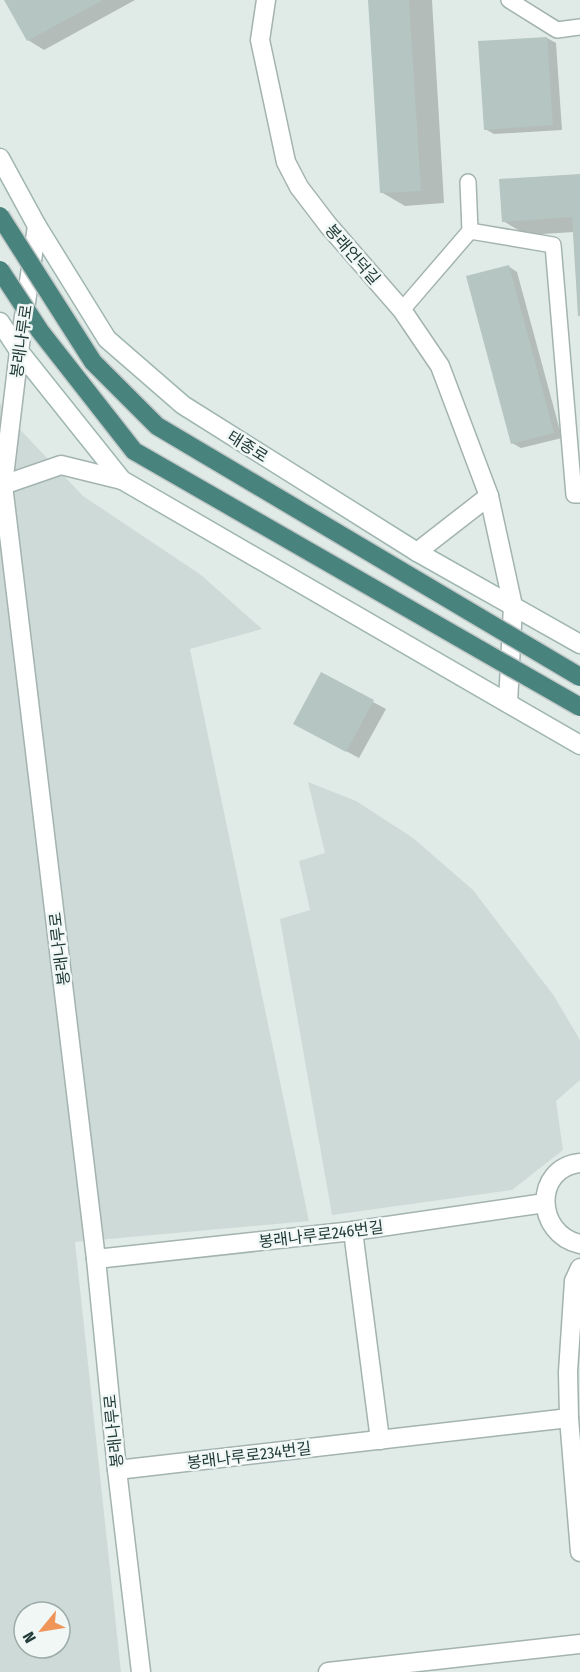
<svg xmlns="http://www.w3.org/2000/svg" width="580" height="1672" font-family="'Fira Sans Condensed','Noto Sans KR',sans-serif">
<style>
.built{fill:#cedad7;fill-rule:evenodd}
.shadow{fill:#0003}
.building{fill:#b5c5c1}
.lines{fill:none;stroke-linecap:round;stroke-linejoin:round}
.service-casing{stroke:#a3b3b0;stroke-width:18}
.minor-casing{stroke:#a3b3b0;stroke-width:21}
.tertiary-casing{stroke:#a3b3b0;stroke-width:21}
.secondary-casing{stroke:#9fb6b1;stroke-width:21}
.service{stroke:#fff;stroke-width:15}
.minor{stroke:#fff;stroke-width:18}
.tertiary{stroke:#fff;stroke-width:18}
.secondary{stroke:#fff;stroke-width:18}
.trunk-bridge-casing{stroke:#c1c8c7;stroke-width:21;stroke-linecap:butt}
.trunk-bridge{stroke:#49837e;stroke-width:18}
.labels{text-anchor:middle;stroke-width:5;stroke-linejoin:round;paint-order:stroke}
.street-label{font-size:16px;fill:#213b38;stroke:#f0f7f5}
</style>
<rect width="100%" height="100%" fill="#e0ebe8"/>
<g class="built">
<path d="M0,403L12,421L83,496L201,575L262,629L190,649L309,1221L75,1242L121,1672H0ZM24,1612H60V1648H24Z"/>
<path d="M308,782L356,801L413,838L473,890L554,996L580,1040V1080L556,1101L563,1150L512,1190L332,1215L280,919L310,910L299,861L325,853Z"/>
</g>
<g class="shadow">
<path d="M6,0H135L44,50L28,40Z"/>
<path d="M370,0H432L444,203L405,206L381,192Z"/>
<path d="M547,38L556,43L562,130L494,134L485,129Z"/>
<path d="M580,175V318L574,232L527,235L503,221Z"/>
<path d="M508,266L517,272L562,438L521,448L512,443Z"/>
<path d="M373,702L386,709L359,758L307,730Z"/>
</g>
<g class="building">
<path d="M4,0H103L27,41Z"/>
<path d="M368,0H409L421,191L380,193Z"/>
<path d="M547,37L553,125L484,130L478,41Z"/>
<path d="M580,174V316H578L572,217L502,222L499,179Z"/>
<path d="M509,265L554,433L511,444L466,276Z"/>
<path d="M321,672L374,700L346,752L293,724Z"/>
</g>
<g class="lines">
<defs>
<g id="service">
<path d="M509,0L557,30L580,27"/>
<path d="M470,231L553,245L574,495H580"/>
<path d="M402,310L470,231L468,182"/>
</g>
<g id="minor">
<path d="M580,1163C533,1168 535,1234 580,1244"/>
<path d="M353,1231L380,1440"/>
<path d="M96,1259L353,1231L545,1203"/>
<path d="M580,1268L574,1281L568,1372L569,1418L580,1552"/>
<path d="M117,1470L569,1418"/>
</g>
<g id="tertiary">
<path d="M266,0L260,40L286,162L299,187L328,225L402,310L440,366L489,496L513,606L508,703"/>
<path d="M37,226L19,351L3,485L96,1259L117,1470L141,1672"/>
<path d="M3,485L61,465L122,480"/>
<path d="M417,552L489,496"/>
<path d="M328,1672L580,1644"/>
</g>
<g id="secondary">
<path d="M0,158L37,226L107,339L183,405L417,552L580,644"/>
<path d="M0,322L19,351L122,480L580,745"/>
</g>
</defs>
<use href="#service" class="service-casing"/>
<use href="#minor" class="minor-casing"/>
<use href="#tertiary" class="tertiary-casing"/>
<use href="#secondary" class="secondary-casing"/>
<use href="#service" class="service"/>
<use href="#minor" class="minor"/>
<use href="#tertiary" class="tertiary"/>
<use href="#secondary" class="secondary"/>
<defs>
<g id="trunk-bridge">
<path d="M0,216L93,362L157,426L580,677"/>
<path d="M0,270L40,331L134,451L580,707"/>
</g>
</defs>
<use href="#trunk-bridge" class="trunk-bridge-casing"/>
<use href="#trunk-bridge" class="trunk-bridge"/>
</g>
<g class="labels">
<g class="street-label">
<text transform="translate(353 254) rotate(49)" y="6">봉래언덕길</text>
<text transform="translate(21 341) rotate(-82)" y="6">봉래나루로</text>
<text transform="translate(248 446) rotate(32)" y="6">태종로</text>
<text transform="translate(59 949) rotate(-97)" y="6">봉래나루로</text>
<text transform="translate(321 1234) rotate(-7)" y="6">봉래나루로246번길</text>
<text transform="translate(113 1431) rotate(-96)" y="6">봉래나루로</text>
<text transform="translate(249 1455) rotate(-7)" y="6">봉래나루로234번길</text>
</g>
</g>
<g transform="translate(42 1630) rotate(240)"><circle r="28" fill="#f0f7f5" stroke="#9daca9" stroke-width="1.5"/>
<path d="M0-4.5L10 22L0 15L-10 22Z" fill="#ef9559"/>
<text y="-9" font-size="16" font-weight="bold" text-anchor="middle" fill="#213b38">N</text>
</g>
</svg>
